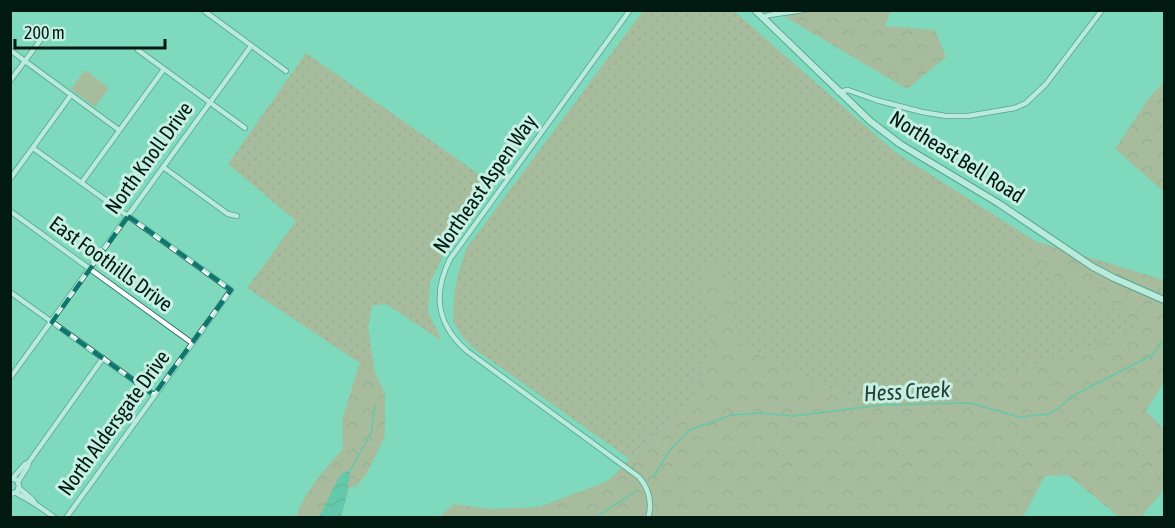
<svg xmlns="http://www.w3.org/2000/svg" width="1175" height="528" font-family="'Asap Condensed',sans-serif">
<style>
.grass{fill:url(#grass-dots)}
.forest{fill:url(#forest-crowns)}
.park{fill:#d49976}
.water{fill:url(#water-waves)}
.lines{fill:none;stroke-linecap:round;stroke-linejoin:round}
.stream{stroke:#43b495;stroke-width:1.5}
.minor-casing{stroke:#1e6653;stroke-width:6}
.major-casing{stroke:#1e6653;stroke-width:8}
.minor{stroke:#fff;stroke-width:4.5}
.major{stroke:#fff;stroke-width:6}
.marked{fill:none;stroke:#0f766e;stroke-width:4.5;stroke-dasharray:12 8;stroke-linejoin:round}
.labels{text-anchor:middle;stroke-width:6;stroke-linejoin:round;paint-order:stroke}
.street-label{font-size:21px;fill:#001a12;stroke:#c6f0e1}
.water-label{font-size:22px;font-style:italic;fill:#243d35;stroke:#c6f0e1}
</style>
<defs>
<pattern id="grass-dots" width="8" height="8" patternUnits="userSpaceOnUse" patternTransform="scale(1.5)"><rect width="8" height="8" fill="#d49976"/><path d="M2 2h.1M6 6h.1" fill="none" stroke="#b48365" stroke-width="1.8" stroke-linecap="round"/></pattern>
<pattern id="forest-crowns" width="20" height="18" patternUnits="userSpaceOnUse" patternTransform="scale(1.5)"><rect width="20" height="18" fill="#d49976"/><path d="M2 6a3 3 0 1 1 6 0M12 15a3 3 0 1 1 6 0" fill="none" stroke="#b48365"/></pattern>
<pattern id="water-waves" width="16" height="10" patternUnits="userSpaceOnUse" patternTransform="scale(1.5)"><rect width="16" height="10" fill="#43b495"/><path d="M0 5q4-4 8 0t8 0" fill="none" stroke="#369278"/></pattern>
</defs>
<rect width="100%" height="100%" fill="#7fd9bd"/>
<g class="grass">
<path d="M733,10L895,152L1035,241L1024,259L1144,327L1032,367L957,383L864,399L813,384L737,344L726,267L701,268L712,339L694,397L673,415L629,459L476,350L464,339L453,322L454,296L458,274L466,249L643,11Z"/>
<path d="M306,53L493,184L444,254L430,283L428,312L442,341L386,304L372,306L368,327L375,373L247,288L296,221L228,164Z"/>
</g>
<g class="forest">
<path d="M775,11H891L885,26L935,30L946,57L907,89Z"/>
<path d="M1164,82V192L1115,149L1148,99Z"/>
<path d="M1035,241L1164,280V382L1146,411L1164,429V490L1141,517H1119L1068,475L1045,476L1023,517L438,518L454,504L488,509L539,507L608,481L673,415L694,397L712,339L701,268L726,267L738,344L813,384L864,399L957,383L1032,367L1143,327L1024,259Z"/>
<path d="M360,362L375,373L385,394V436L367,473L357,486L349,488L341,517L296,518C304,491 325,469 343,449L342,420Z"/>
</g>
<path class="park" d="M85,70L109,88L95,107L71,89Z"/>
<path class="water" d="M350,471L347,495L341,517H319L339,477L344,472Z"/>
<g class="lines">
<g class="stream">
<path d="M350,471L371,433L375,406"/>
<path d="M653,477L670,450L689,430L732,415L760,413L793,416L882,405L970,403L1019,417L1050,414L1078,393L1152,355L1164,340"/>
<path d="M589,518L597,517L637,490"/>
</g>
<defs>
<g id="minor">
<path d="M203,10L286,71"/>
<path d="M630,10L450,259C432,295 437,325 467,351L639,477C649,489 653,502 648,518"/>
<path d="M762,18L769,15L804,10"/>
<path d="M10,50L119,130"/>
<path d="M138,50L245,128"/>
<path d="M10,81L48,30"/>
<path d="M838,92L848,90L876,100L922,112L946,116H968L1015,108L1026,103L1046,84L1102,10"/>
<path d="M33,148L231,290L66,518"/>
<path d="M163,167L228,214L237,216"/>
<path d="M10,179L71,95"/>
<path d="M82,182L164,69"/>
<path d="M10,211L192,343"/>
<path d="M10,292L154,395"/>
<path d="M10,378L251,46"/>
<path d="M10,478L17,480L19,486L17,492L10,494"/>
<path d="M13,478L25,464L29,462"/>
<path d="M18,482L28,466L29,462L103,358"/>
<path d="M19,488L32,499L35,503"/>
<path d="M16,493C30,500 42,508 55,518"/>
</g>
<path id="major" d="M755,10L870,121L900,144L998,203L1093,267L1114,278L1164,300"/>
</defs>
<use href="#minor" class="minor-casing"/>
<use href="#major" class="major-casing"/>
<use href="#minor" class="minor"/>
<use href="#major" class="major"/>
</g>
<path d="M0 0H1175V528H0ZM128,216L231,290L154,395L52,322Z" fill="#7fd9bd" fill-opacity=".55" fill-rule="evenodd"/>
<path class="marked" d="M128,216L231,290L154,395L52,322Z"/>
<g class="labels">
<g class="street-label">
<text transform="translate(957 157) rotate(32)" y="7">Northeast Bell Road</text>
<text transform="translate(149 158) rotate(-54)" y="7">North Knoll Drive</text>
<text transform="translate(485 184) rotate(-55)" y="7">Northeast Aspen Way</text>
<text transform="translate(111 264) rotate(36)" y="7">East Foothills Drive</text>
<text transform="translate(114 423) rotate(-54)" y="7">North Aldersgate Drive</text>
</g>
<g class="water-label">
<text transform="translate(907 391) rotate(-3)" y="8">Hess Creek</text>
</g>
</g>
<rect width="1175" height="528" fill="none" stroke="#001a12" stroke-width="24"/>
<path d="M15 39v9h150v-9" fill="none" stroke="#001a12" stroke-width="3"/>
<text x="24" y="39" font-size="18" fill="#001a12" stroke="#c6f0e1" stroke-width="4.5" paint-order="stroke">200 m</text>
</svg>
